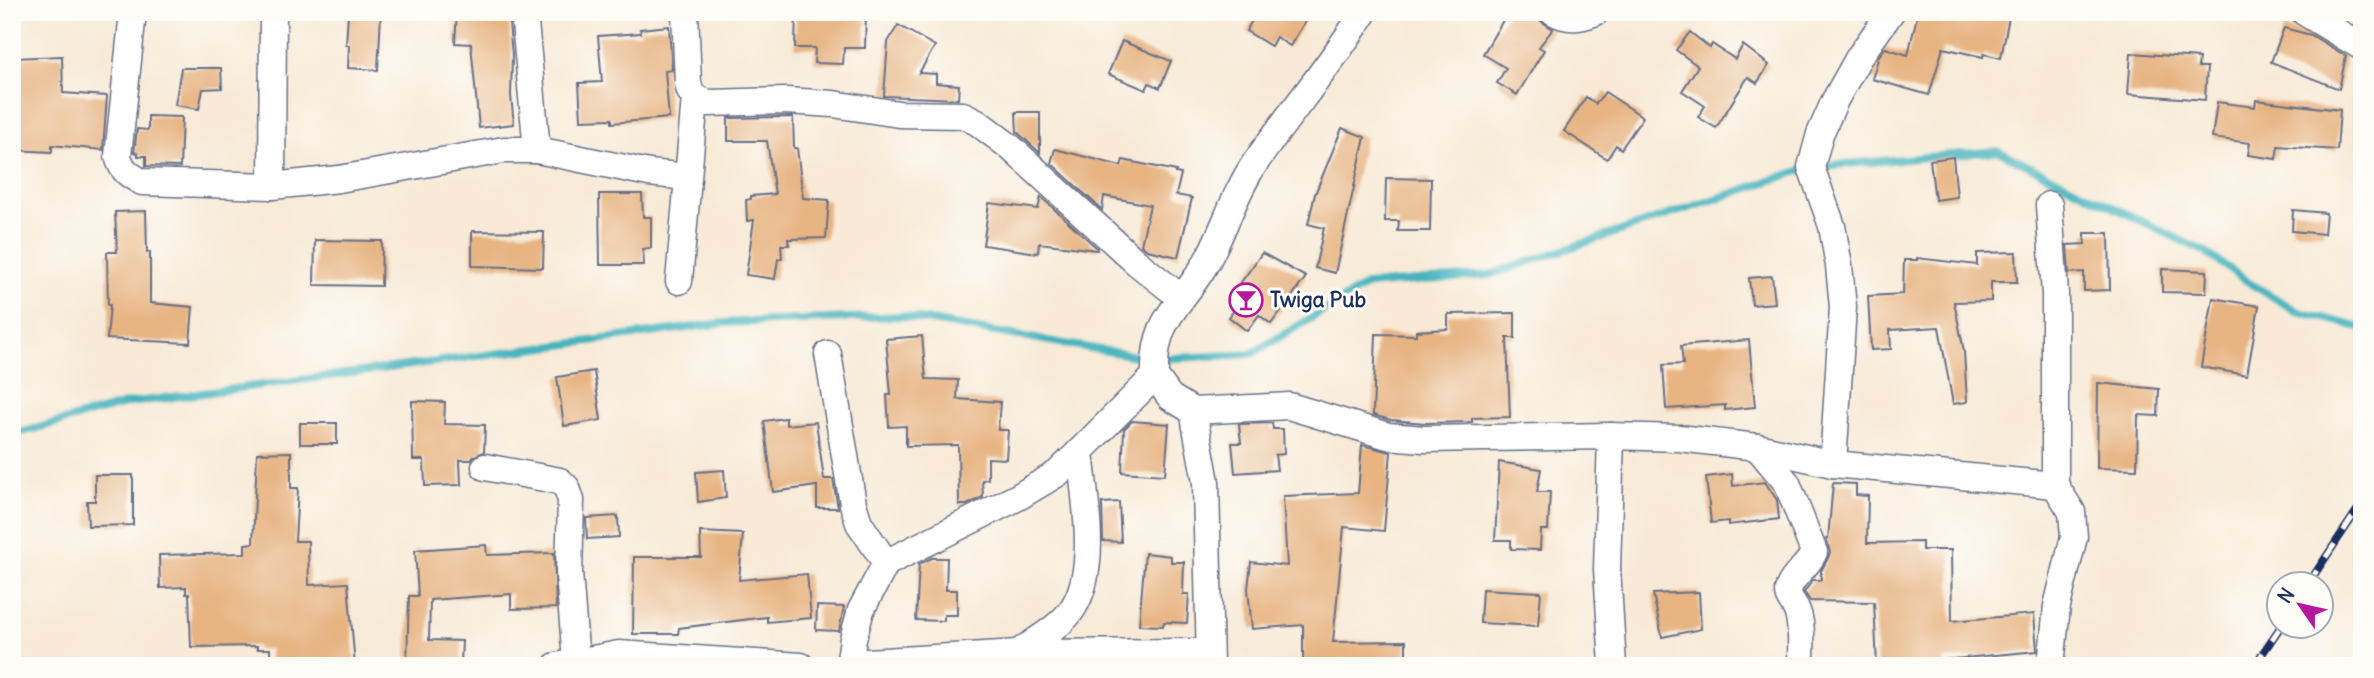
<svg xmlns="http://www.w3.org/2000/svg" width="2374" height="678" font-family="Delius,sans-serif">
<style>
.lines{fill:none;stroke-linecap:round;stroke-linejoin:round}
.stream{stroke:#45b4be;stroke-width:8}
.building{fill:#e7b482}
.minor-casing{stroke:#687088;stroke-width:29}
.minor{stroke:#fff;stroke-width:26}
.rail-casing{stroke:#1b2f5e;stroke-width:8}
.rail{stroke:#fdfcf7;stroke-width:5;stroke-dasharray:16;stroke-linecap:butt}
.labels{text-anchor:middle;stroke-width:6;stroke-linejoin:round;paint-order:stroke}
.poi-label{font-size:21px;font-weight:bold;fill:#1b2f5e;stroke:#fdfcf7;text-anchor:start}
</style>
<rect width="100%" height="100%" fill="#fdfcf7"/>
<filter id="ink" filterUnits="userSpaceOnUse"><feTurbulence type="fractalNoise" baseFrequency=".0143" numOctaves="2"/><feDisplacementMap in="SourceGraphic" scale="14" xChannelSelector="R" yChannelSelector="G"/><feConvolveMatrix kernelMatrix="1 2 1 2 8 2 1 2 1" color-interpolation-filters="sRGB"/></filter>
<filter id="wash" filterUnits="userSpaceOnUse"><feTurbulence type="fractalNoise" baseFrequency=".00686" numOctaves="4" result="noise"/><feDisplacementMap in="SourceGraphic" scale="28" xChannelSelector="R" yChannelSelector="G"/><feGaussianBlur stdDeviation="1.57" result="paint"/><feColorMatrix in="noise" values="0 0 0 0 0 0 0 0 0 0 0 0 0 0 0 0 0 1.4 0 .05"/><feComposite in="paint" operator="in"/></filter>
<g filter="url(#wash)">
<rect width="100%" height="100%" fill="#f8ead7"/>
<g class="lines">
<path class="stream" d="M12,435L129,403L724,323L901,316L1154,359L1251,354L1367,285L1489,275L1811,167L1998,151L2205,252L2253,285L2297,311L2362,328"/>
</g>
<g id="blocks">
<g class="building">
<path d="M457,12H508L512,55L511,96L514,124L479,128L471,44L455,43Z"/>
<path d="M796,12H866L865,48H844L843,64L814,63L815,48H795Z"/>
<path d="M1257,12H1311L1290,46L1276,37L1271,46L1246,31Z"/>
<path d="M1508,12H1538L1541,21L1553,29L1539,47L1544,50L1517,95L1497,83L1506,68L1483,54Z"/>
<path d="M1918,12H2010L2001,58L1984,54L1983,57L1943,48L1929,95L1872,79L1879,56L1885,48L1908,55Z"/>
<path d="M348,14L381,15L378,70L348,68L349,45H346Z"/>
<path d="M898,25L935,46L919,73L936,74V83L959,85L958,99L884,96L888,42Z"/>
<path d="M669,26L672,70L665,71L669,118L612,123V119L581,120L579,83L602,82L598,36L641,33L640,29Z"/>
<path d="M2284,28L2311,35L2346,56L2339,89L2271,62Z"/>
<path d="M1690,32L1710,48L1712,44L1735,59L1743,45L1769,65L1757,83L1748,77L1716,128L1698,117L1705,106L1682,91L1698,66L1676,50Z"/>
<path d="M1122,41L1171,61L1160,88L1149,83L1146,90L1108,74Z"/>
<path d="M2131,53L2199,58L2198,67H2207L2205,100L2128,94Z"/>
<path d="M62,56L63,93L107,96L103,150L52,145V152L12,150L13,58Z"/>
<path d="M181,68H221L222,88L203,89L199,109L175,105Z"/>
<path d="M1605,92L1643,117L1621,149L1616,145L1607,159L1564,131L1586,97L1596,104Z"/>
<path d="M2256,100L2340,110L2337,150L2278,146L2276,159L2248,155L2250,143L2212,138L2217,102L2255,107Z"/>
<path d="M1016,112H1040V153L1017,132Z"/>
<path d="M148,116L182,117L180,167L146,166V156H138V153L134,152L137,129L148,130Z"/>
<path d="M793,117L794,148H797L803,198L829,200L826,238L788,239L789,245H781L782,259H778L775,279L746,275L754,220L747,221L746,200L751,199V196L775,194L767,141H728V118Z"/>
<path d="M1342,128L1365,137L1335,273L1315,268L1324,228L1308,224L1315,194Z"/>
<path d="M1055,149L1121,166L1123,160L1176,171L1175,173L1181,174L1176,195L1192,198L1178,257L1147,250L1141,245L1150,205L1104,196L1102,210L1051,163Z"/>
<path d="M1953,157L1957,197L1935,200L1930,160Z"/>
<path d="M1386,178L1431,179L1430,231H1398L1399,221H1385Z"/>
<path d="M599,194H642L643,217H651V248L643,249L644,265H600Z"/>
<path d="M1041,197L1097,248V250L1039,243L1038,253L983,245L989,203L1038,209Z"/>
<path d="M2293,210L2326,213L2324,234L2292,231Z"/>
<path d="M146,211L147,252H150V303L193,307L190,343L107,339L110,305H108L107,252H117L115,212Z"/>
<path d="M472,231L544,232L543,268L472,266Z"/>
<path d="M2085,233H2109L2110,290L2084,291V272L2069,273L2067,245L2085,244Z"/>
<path d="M315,240L382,241L381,286L314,285Z"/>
<path d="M2016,252L2017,282H1991V301L1954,302L1964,351L1967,402L1953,404L1939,327L1890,330L1891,349L1871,350L1868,296L1903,294L1904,260H1917V258L1977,265V253Z"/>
<path d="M1262,253L1306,277L1271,324L1259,315L1247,331L1229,317L1240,302L1232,295Z"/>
<path d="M2162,269L2207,271L2206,293L2162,292Z"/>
<path d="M1772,276L1775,303L1752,305L1749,278Z"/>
<path d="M2213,298L2259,306L2247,375L2201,367Z"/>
<path d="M1515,313V338H1507L1510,417L1472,418V422L1425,423L1391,420L1373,415L1376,334L1416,335V331L1448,329V314Z"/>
<path d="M922,336L926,379L958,380L957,399L1000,402L998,430H1008L1006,459L988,458V479L982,480L983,497L967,505H959L958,445L906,446V426L889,427L887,395H891L886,339Z"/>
<path d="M1749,340L1755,407L1725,410V405L1666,409L1663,365L1683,364L1681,346Z"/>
<path d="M594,371L601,420L564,426L557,377Z"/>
<path d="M2098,383L2159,389L2158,416L2138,415L2137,469L2097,468Z"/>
<path d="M412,401L445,402L444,424L485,425L484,452L474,456L471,460H460L461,485L425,486L424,460H413Z"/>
<path d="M786,418V425L816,422L824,479H833L838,508H817V486L773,492L764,421Z"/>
<path d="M1132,421L1169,424L1165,475L1122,472L1124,429Z"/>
<rect x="300" y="423" width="37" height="21"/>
<path d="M1272,423L1273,429H1283L1284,454L1275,455L1277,470L1235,473L1232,443H1241L1239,424Z"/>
<path d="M1362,445L1391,452L1384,531L1344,527L1333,642L1406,641V666H1303V625L1252,629L1248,589L1251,562L1287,566L1283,496L1358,493Z"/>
<path d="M291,452V488H298L295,541H308L309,585L348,583L355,666H324V663L270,664V649H257V646L191,647L189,594H186V587L160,588L159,555L245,553V544L253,543L257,453Z"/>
<path d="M1499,462L1541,469L1537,492H1550L1548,530H1541L1540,550L1511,549V540H1495Z"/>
<path d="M724,470L726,498L698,502L696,472Z"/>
<path d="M1732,474L1733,486L1765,482L1777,500L1779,519L1728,525V521L1711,523L1706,477Z"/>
<path d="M95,475H133V525L88,526L87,501H95Z"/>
<path d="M1833,483L1856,484V495L1868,496L1867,543L1922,542V550H1951L1952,621L2034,614L2037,651L1944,660L1945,666H1877L1874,602L1810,601L1804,592L1813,580H1821V571L1828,558L1830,552L1826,539H1828Z"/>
<path d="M1119,502L1121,542L1103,541L1102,503Z"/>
<path d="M618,516L619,537L587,539L586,518Z"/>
<path d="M700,532L743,534L739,580L807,574L811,618L767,622V617L679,628L678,634H633L634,557H701Z"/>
<path d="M486,545L487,555L554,553L556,608L511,609V594L430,600L429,640L462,641L461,663L407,662L409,596H418L415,550Z"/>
<path d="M1145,553L1171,556V562H1184L1183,594H1189L1187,623L1164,622L1163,626L1139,625Z"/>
<path d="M932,558H947L946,590H957V615H944V621L916,620L919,564Z"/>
<path d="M1482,589L1541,592L1538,626L1480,623Z"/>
<path d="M1699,592L1701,629L1662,637L1653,594Z"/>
<path d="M817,606L844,607L839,631L816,630Z"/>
</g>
</g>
</g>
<g filter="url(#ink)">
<use href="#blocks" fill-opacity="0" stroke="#687088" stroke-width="2"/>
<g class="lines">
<defs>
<g id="minor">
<path d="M133,12L118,156C122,171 129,175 142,182L272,186L339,179L504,150H537L649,173L687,177"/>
<path d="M524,12L537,150"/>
<path d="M685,12L688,83L690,91L695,98L708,103L786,101L833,104L899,114L963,115L977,122L1010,147L1136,262L1180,297"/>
<path d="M1554,12C1568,20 1581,18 1596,12"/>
<path d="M2304,12L2362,47"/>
<path d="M272,186L273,12"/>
<path d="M2049,205L2055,294V485"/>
<path d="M679,281L695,98"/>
<path d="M828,354L853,504L859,523L886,563L861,610L853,639L849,666"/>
<path d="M1193,411L1289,406L1388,436L1424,439L1611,436L1679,438L1757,447L1833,464L2055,485L2072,512L2074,537L2057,606L2051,666"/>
<path d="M1611,436L1607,569L1613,666"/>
<path d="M1757,447L1787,483L1814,552C1809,566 1795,572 1789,587C1785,597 1794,602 1797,611C1803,626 1801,650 1801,666"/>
<path d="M1833,464L1843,307L1839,266L1832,226L1811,167L1820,134L1835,100L1859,57L1891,12"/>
<path d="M485,467L560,481L567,488L571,500L569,573L576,662"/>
<path d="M886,563L1018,497L1058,473L1155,376"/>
<path d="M1018,653C1036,640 1061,627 1073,608C1099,567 1084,496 1080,451"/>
<path d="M850,663L1018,653L1209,652"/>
<path d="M556,666L619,654L801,666"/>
<path d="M1210,666L1206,482L1193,411L1170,397L1155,376C1153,320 1177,310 1203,268C1223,235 1233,195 1255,163C1290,112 1331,65 1364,12"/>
</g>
</defs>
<use href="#minor" class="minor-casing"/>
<use href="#minor" class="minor"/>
<defs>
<g id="rail">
<path d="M2308,584L2362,503"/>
<path d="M2254,666L2281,626"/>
</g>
</defs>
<use href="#rail" class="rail-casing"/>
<use href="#rail" class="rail"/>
</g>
</g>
<defs>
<symbol id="bar-ring" viewBox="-11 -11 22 22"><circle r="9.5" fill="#fdfcf7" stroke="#b5179e" stroke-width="1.5"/><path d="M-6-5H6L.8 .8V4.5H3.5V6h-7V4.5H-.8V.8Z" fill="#b5179e"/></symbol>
</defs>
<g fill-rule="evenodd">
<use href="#bar-ring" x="1227" y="281" width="38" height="38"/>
</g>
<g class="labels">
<g class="poi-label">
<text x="1270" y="307">Twiga Pub</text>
</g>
</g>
<rect width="2374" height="678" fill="none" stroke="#fdfcf7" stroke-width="42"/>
<g transform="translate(2300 605) rotate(304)"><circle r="33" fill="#fdfcf7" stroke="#a3aaba" stroke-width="2"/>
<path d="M0-5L12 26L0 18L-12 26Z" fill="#b5179e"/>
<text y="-10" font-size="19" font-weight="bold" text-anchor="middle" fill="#1b2f5e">N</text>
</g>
</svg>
